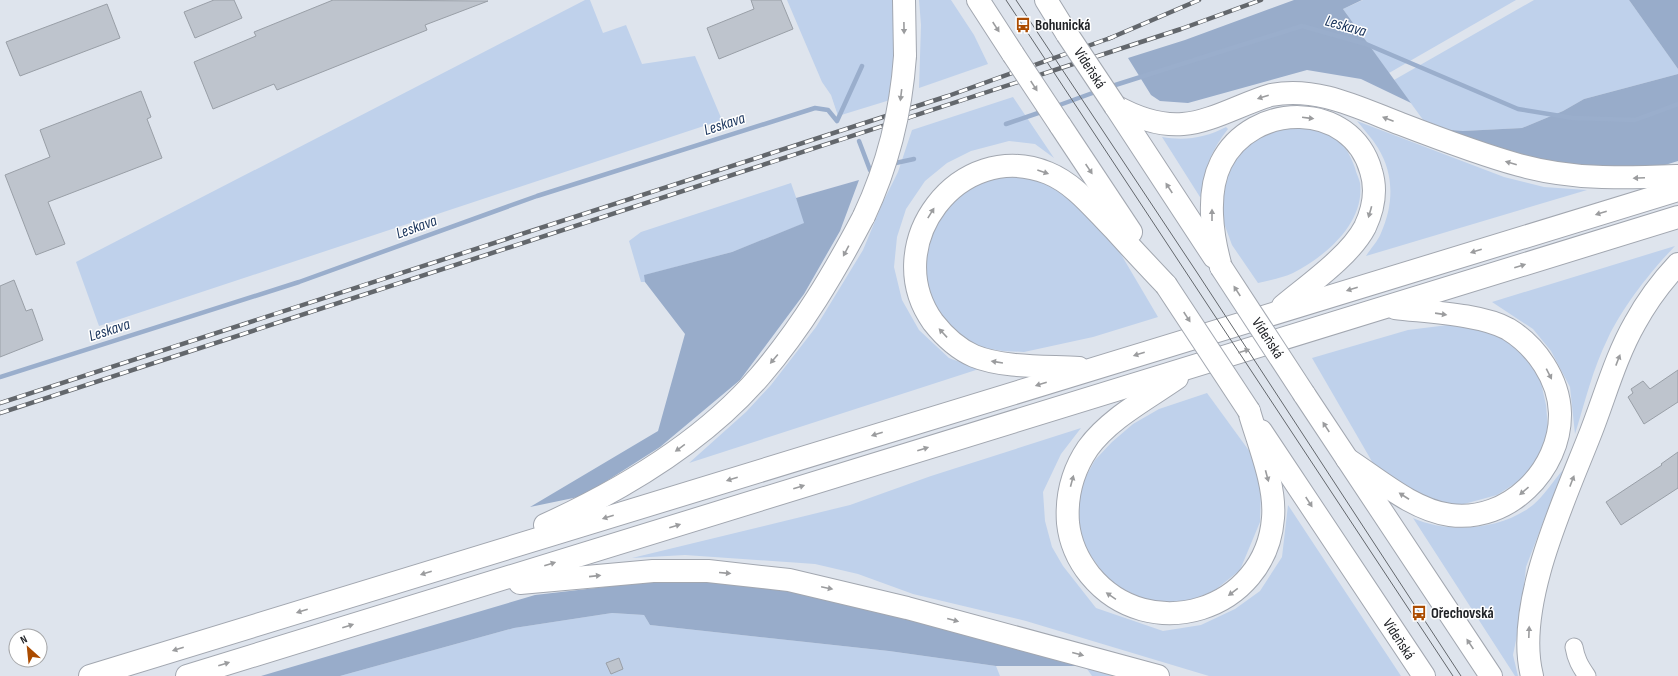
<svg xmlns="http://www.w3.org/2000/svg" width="1678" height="676" font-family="'Sofia Sans Condensed',sans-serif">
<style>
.green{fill:#bfd1eb}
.forest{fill:#98acca}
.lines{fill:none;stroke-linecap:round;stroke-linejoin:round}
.stream{stroke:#9aaecc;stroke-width:4.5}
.building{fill:#bec4cd;stroke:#999fa7}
.minor-casing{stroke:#a2a7b0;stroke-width:19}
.highway-casing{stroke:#a2a7b0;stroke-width:24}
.minor{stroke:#fff;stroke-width:17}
.highway{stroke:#fff;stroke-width:22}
.tram{stroke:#63676c;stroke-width:1}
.rail-casing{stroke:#63676c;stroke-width:4.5}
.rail{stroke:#fff;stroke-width:3;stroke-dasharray:9;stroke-linecap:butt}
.highway-bridge-casing{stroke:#a2a7b0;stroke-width:24;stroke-linecap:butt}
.highway-bridge{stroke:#fff;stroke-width:22}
.oneway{fill:#9b9c9e}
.labels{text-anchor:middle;stroke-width:3;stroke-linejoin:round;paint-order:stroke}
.poi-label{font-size:15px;font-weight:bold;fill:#212327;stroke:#fff;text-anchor:start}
.street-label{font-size:15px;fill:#212327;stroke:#fff}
.water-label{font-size:16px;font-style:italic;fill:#18335b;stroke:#fff}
</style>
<rect width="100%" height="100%" fill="#dee4ed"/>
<g class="green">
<path d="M585,0H590L603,33L626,25L642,64L695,56L722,120L99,326L76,262Z"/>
<path d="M787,0H899L902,13L890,100L838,116L831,95L822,82Z"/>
<path d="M919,0H951L974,35L988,64L919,88L921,25Z"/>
<path d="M1363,0H1516L1389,73L1343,9Z"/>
<path d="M1534,0H1629L1678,69V74L1584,99L1563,111L1522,128L1463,131L1429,128L1394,80Z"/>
<path d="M1013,97L1054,158L1035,144L1009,141L971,151L947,163L925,181L906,209L897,237L894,267L902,300L919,330L949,358L979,369L689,463L746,412L771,385L816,327L863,250L883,202L898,172L912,130Z"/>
<path d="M1357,121L1504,177L1544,187L1587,190L1366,256C1371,248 1378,241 1381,233C1394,204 1394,174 1378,148C1372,138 1364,130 1357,121Z"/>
<path d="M1287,122C1299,125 1313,127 1325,132C1341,138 1350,153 1355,168C1356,173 1359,178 1360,183C1365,223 1326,256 1293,273C1283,278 1269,280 1258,283L1232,245L1222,218L1223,167L1231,153Z"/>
<path d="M1226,127L1228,129C1212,149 1203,170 1202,196L1200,197L1162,137C1185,141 1205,138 1226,127Z"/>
<path d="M1005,171L1046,178L1109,234L1158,317L1093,337L1024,352L1003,351L977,347L961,338L943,322L921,285L923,237L944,202Z"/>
<path d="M791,183L805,223L732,252L645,275V282H641L629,241L641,232Z"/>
<path d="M1675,246C1651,271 1623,306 1608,338C1593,368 1585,402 1575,434L1570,387L1551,351L1533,329L1492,302Z"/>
<path d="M1456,324L1490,328L1522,353L1540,378L1546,405L1548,428L1540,455L1522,479L1497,495L1464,504L1441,506L1415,496L1374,465L1312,358L1408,330Z"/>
<path d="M1207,393L1250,452L1261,489L1260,522L1240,570L1214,591L1177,605L1148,602L1110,582L1085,548L1079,528L1077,506L1080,487L1095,460L1112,442L1133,424L1159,409Z"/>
<path d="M1081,428L1061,454L1043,492L1045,521L1052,547L1063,566L1096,608L1163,631L1201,625L1235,609L1260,591L1282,557L1288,505L1401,676H1209L1026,621L913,594L858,574L815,564L685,555L632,558L850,505L931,476Z"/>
<path d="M1563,470L1526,567L1521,615L1513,655L1518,676H1515L1413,518C1448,534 1502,530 1533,505C1544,496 1553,481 1563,470Z"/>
<path d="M612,613L644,615L650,625L889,651L996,666L1000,676H340L514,628Z"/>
<path d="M1085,666L1123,676H1092Z"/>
</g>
<g class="forest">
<path d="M1294,0H1362L1343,9L1411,103L1361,79L1307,70L1188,103L1160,101L1151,95L1128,58L1185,40Z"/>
<path d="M1629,0H1678V69Z"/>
<path d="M1678,74V161L1665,165L1628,170L1569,169L1429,128L1463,131L1522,128L1563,111L1584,99Z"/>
<path d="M859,180L840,231L804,294L740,380L660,447L583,496L530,507L658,431L685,334L645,282L644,275L732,252L804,223L796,198Z"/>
<path d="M665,580L781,587L989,640L1085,666H996L889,651L650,625L644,615L612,613L514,628L340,676H261L535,595Z"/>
</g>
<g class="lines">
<g class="stream">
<path d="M1109,87L1302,26L1366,44L1518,109L1573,118L1635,120L1678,104"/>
<path d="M1054,107L1098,91"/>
<path d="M1006,124L1044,111"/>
<path d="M859,141L870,170L876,168"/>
<path d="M891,164L914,159"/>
<path d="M0,377L299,282L537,196L815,108L828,110L837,121L862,66"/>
</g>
</g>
<g class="building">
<path d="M214,0H234L242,18L195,38L184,12Z"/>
<path d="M333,0L488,1L425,25L427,30L277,90L274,84L213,109L194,62L256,36L254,32Z"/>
<path d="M751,0H781L793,29L719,59L707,28L754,9Z"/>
<path d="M107,4L120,38L20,76L6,42Z"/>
<path d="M141,91L151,117L147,119L162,158L48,202L65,244L36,255L5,175L50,157L40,130Z"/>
<path d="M14,280L26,311L32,309L43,340L0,357V286Z"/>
<path d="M1678,370V402L1644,424L1628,397L1633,393L1631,389L1643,381L1650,389Z"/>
<path d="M1678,452V488L1621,525L1606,502L1662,465L1661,464Z"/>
<path d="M619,658L623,669L611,674L606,663Z"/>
</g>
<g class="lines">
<defs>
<path id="minor" d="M1574,647C1576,659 1580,666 1587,676"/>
<g id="highway">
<path d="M904,0L905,56"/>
<path d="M978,0L1013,54"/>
<path d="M1046,0L1067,34"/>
<path d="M1115,106C1135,117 1159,126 1183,124C1211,122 1243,103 1271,95C1317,86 1359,108 1401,124C1440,139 1479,154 1519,165C1573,180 1623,178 1678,176"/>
<path d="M1115,106L1214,257"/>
<path d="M1060,125L1131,232"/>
<path d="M1221,267C1212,236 1206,193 1221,163C1252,101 1351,100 1371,171C1377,190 1373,210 1365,227C1350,256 1308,285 1283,306"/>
<path d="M1079,368C1047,366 1003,368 974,356C958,349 944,336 933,322C878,245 959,137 1048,173C1075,184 1094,209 1114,229C1131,248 1148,266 1166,285"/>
<path d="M1177,378C1147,399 1110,418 1088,448C1073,470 1066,496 1068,523C1070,542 1078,560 1090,575C1149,647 1266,611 1273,518C1276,485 1258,443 1249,411"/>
<path d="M1304,394L1491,676"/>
<path d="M1261,431L1424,676"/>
<path d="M1347,459C1378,479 1413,510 1450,515C1508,523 1561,470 1560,413C1559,379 1536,346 1508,329C1481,314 1427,312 1395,308"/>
<path d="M545,525C624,489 703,442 760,376C802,327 834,273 864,216"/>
<path d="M520,583L653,571H708L789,580L907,608L1158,676"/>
<path d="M90,676L1678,190"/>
<path d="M187,676L1678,217"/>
<path d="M1532,676C1514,605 1565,499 1591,432C1605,396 1616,356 1635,323C1647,301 1661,282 1678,264"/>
</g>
</defs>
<use href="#minor" class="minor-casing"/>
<use href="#highway" class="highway-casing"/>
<use href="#minor" class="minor"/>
<use href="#highway" class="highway"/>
<g class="tram">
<path d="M1006,0L1453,676"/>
<path d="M1016,0L1198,274L1461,676"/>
</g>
<defs>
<g id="rail">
<path d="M1108,39L1199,0"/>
<path d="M0,403L948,96L1113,37"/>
<path d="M0,413L1181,29L1261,0"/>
</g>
</defs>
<use href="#rail" class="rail-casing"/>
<use href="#rail" class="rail"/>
<defs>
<g id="highway-bridge">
<path d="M1067,34L1115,106"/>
<path d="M1013,54L1060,125"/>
<path d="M864,216C888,165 901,113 905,56"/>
<path d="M1221,267L1304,394"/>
<path d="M1166,285L1249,411"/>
</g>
</defs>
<use href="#highway-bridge" class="highway-bridge-casing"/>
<use href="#highway-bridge" class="highway-bridge"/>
</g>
<defs><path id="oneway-solid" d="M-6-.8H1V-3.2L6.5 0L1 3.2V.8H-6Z"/></defs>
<g class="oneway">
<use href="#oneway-solid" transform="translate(996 27) rotate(57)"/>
<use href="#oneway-solid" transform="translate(904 28) rotate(89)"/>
<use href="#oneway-solid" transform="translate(1034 86) rotate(57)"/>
<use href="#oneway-solid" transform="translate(901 95) rotate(97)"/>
<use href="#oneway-solid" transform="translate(1263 97) rotate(163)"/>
<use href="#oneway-solid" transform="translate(1308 118) rotate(7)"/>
<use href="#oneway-solid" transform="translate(1388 119) rotate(-159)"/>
<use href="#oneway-solid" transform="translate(1511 163) rotate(-164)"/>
<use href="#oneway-solid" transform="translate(1089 169) rotate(56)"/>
<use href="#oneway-solid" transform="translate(1043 172) rotate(19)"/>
<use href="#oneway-solid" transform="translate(1639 178) rotate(178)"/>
<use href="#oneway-solid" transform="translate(1169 188) rotate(-123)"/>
<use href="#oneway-solid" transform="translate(1370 212) rotate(106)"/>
<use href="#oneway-solid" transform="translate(931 213) rotate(-58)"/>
<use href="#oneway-solid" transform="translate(1601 213) rotate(163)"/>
<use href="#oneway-solid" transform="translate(1212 215) rotate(-90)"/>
<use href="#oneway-solid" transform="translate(846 251) rotate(118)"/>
<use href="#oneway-solid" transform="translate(1476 251) rotate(163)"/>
<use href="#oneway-solid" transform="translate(1520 266) rotate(-17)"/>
<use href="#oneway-solid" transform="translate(1352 289) rotate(163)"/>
<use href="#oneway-solid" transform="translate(1237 291) rotate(-123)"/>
<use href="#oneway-solid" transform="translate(1441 314) rotate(8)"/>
<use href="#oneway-solid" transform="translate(1187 317) rotate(57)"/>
<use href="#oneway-solid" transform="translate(943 333) rotate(-133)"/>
<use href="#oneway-solid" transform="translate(1244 351) rotate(-17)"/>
<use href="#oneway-solid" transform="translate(1139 354) rotate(163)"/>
<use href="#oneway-solid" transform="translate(774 359) rotate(130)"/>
<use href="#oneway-solid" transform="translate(1618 360) rotate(-69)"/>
<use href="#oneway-solid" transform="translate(997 362) rotate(-171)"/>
<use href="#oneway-solid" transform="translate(1549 374) rotate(63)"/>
<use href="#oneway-solid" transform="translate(1041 384) rotate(163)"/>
<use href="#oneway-solid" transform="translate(1326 427) rotate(-123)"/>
<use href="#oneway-solid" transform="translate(877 434) rotate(163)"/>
<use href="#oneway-solid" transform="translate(680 448) rotate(144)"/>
<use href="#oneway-solid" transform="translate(923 449) rotate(-17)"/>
<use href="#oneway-solid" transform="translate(1267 476) rotate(75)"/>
<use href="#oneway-solid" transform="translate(732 479) rotate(163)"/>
<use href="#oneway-solid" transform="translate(1072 481) rotate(-75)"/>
<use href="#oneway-solid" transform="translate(1572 481) rotate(-69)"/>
<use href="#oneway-solid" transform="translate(799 487) rotate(-17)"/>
<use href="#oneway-solid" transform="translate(1524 491) rotate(139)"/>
<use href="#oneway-solid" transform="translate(1404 496) rotate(-147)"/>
<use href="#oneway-solid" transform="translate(1309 502) rotate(57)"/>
<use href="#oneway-solid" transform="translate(608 517) rotate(163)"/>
<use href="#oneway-solid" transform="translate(675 526) rotate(-17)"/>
<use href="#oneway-solid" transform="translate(550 564) rotate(-17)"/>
<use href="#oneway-solid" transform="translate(426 573) rotate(163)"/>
<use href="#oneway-solid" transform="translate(725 573) rotate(5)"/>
<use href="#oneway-solid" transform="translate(595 576) rotate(-6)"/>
<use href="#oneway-solid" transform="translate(827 588) rotate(12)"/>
<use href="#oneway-solid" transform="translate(1233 592) rotate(143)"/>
<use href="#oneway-solid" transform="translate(1111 596) rotate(-146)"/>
<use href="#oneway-solid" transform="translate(302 611) rotate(163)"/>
<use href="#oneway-solid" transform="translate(953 620) rotate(15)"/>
<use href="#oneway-solid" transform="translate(348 626) rotate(-17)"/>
<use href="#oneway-solid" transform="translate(1529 632) rotate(-88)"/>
<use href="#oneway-solid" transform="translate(1470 644) rotate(-124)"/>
<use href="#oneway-solid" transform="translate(178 649) rotate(163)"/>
<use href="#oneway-solid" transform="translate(1078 654) rotate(15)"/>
<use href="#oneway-solid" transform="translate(224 664) rotate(-17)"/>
</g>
<defs>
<symbol id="bus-bare" viewBox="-9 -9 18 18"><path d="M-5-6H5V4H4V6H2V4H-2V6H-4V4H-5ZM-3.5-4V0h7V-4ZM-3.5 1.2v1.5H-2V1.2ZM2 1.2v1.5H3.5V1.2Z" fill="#ab4b00" stroke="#fff" stroke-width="2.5" paint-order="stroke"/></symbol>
</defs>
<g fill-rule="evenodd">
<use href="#bus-bare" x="1012" y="14" width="22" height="22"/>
<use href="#bus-bare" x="1408" y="602" width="22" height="22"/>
</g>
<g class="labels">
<g class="poi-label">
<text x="1035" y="30">Bohunická</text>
<text x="1431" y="618">Ořechovská</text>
</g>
<g class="street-label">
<text transform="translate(1090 68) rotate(57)" y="5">Vídeňská</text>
<text transform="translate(1268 338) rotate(57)" y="5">Vídeňská</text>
<text transform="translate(1399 639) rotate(57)" y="5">Vídeňská</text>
</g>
<g class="water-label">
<text transform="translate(1346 25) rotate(16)" y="6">Leskava</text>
<text transform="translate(724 123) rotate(-18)" y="6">Leskava</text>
<text transform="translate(416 226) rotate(-20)" y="6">Leskava</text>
<text transform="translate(109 329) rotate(-18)" y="6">Leskava</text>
</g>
</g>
<g transform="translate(28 648) rotate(333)"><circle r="19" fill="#ffffff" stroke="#a6a7a9"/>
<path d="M0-3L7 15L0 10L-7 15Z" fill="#ab4b00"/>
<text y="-6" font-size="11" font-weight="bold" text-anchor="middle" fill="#212327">N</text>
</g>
</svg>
